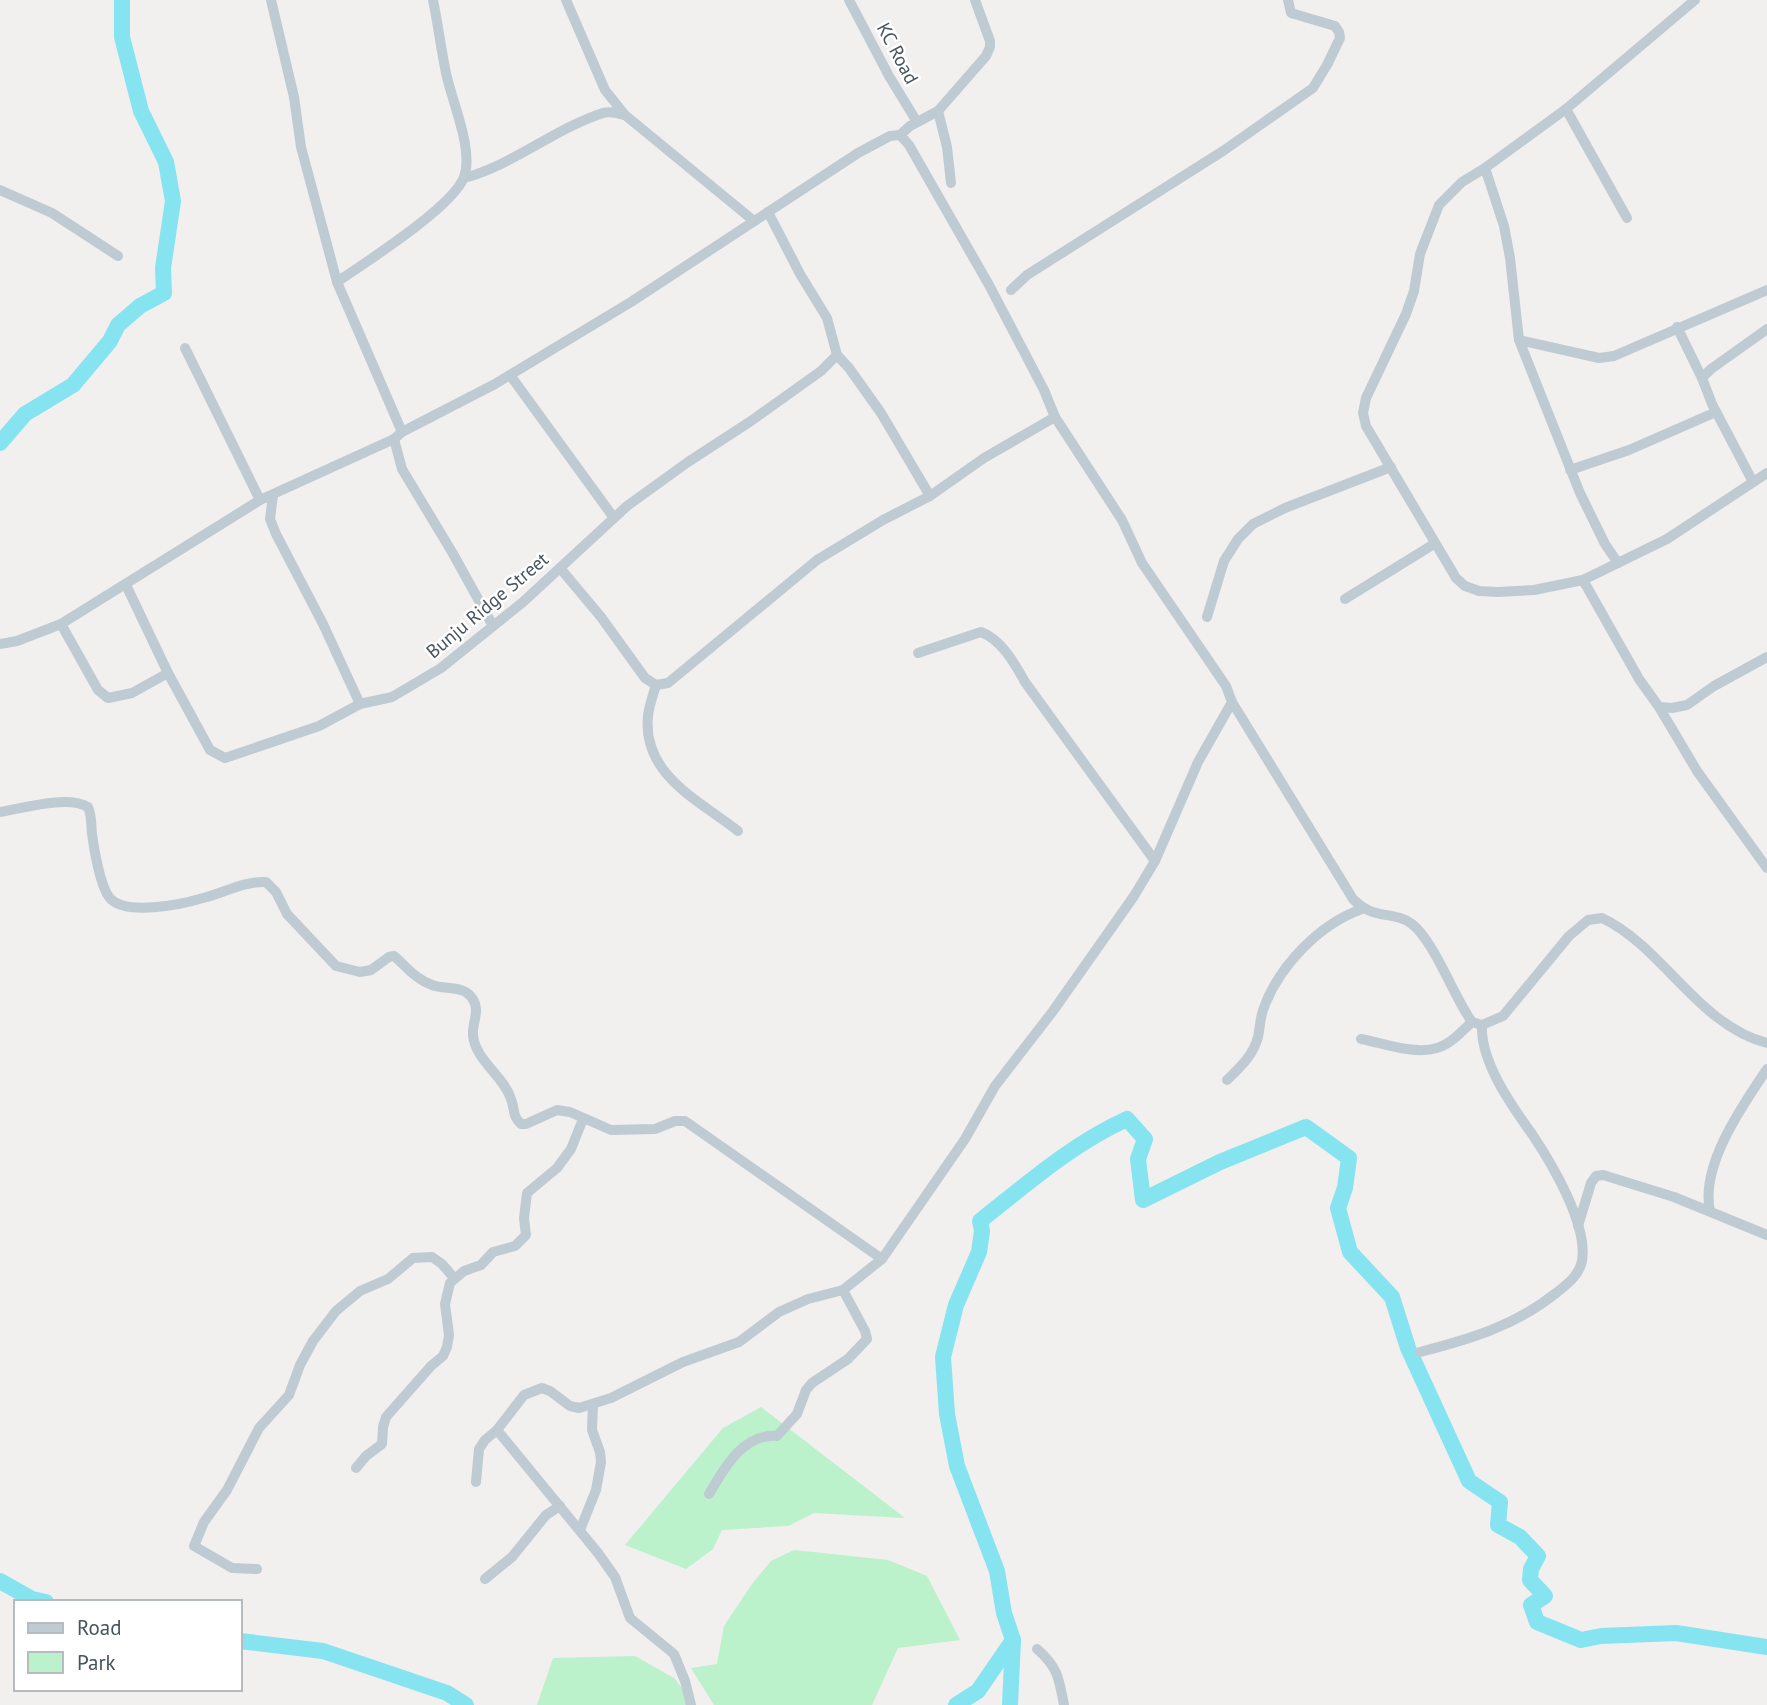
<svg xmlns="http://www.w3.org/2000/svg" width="1767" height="1705" font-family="'PT Sans',sans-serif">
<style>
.green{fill:#bbf1cb}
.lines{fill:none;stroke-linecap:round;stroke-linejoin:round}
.river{stroke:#86e3f0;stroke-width:16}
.street{stroke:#bfcbd2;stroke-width:10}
.labels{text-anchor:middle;stroke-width:5;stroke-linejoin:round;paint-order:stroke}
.street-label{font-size:19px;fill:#46545d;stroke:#fff}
</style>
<rect width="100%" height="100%" fill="#f2efef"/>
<g class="green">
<path d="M761,1407L905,1518L814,1513L788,1526L722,1530L713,1549L686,1569L625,1545L723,1428Z"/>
<path d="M794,1550L888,1560L927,1576L960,1640L898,1648L872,1705H714L691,1668L717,1664L724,1626L752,1584L771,1561Z"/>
<path d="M635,1656L674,1678L695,1705H537L553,1658Z"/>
</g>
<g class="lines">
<g class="river">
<path d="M0,443L25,414L73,385L110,341L118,325L140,306L164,293L163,268L173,201L166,162L141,111L122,37V0"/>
<path d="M0,1581L32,1599L46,1602"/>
<path d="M240,1641L323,1651L447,1693L466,1705"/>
<path d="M956,1705L978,1691L1013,1640"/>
<path d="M1010,1705L1013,1640L1004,1613L997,1571L957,1466L947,1414L943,1357L956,1305L979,1252L982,1231L980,1221C1027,1184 1072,1144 1127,1119L1145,1139L1138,1159L1143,1200L1220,1162L1306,1127L1349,1158L1345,1188L1338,1208L1350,1252L1392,1297L1408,1348L1469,1481L1500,1502L1498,1525L1520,1537L1538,1556L1531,1569L1530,1580L1545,1596L1531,1605L1537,1622L1581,1640L1601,1636L1676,1633L1767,1647"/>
</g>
<g class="street">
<path d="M271,0L294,97L301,147L337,282L402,432"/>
<path d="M566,0L605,90L625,115L754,221"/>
<path d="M849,0L889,76L917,122"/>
<path d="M1695,0L1566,109L1485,168L1462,182L1439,205L1420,254L1414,291L1406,314L1366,398L1363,413L1366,426L1456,578L1465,586L1479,591L1498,592L1534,590L1583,580L1667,539L1767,473"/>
<path d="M1566,109L1627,218"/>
<path d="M938,111L947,147L951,183"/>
<path d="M900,135L910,126L938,111L986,56L990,47V41L975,0"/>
<path d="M1485,168L1504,226L1510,258L1519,340L1580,493L1605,544L1618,563"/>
<path d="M464,178C513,165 554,129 603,113C610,111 617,113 624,115"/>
<path d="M0,190L52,213L118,256"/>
<path d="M768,212L800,274L827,318L837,355L849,368L881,413L930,496"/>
<path d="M337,282C366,262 453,207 464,177C474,150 452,102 446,73C441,49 438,24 433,0"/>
<path d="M1011,290L1027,275L1223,151L1313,88L1327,65L1340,38L1339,32L1335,26L1291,13L1288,0"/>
<path d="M1677,327L1702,378"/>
<path d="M1519,340L1599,358L1614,356L1767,290"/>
<path d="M185,348L260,500"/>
<path d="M510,375L614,518"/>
<path d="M394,439L402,469L452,552L493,626"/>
<path d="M1570,470L1629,450L1716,412"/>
<path d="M1753,482L1712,404L1702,378L1711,369L1767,329"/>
<path d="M273,495L270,519L276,534L323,624L360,704"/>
<path d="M560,568L601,617L645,678L656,685L668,683L817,560L883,520L930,496L984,458L1055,417"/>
<path d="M1583,580L1639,679L1659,707L1697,771L1767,868"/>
<path d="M126,585L168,673L210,750L225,758L319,726L360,704L392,697L441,668L523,602L627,506L688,462L751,421L821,371L837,355"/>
<path d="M1345,599L1434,544"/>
<path d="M1207,617L1224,561L1238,539L1253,524L1285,508L1391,467"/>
<path d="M61,624L98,690L108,698L132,693L168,673"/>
<path d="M0,644L17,641L61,624L260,500L394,439L402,432L495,384L631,302L858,153L890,136L900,135L909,145L989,285L1044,390L1055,417L1122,520L1142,563L1226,686L1232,702L1353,899C1374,921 1393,910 1412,924C1434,941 1454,997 1472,1022L1482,1025L1503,1016L1569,936L1588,920L1602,918C1662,946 1699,1026 1767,1043"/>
<path d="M918,653L981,632C1002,640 1015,664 1025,682L1155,861"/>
<path d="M656,685C653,695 649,706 648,716C642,775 700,801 738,831"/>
<path d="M1659,707L1672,708L1687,705L1714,686L1767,657"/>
<path d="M0,812C24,808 68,795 88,807C92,816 91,825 92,834C94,849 100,885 109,897C124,917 183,904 203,898C224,893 244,881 266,882L276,892L287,914L336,966L360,972L371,970L389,957L394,956C407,967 415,979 432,985C445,990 463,985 472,998C481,1010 472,1022 473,1035C475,1060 504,1076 511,1099C515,1109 512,1116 521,1124H526L557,1110L570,1112L611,1130L655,1129L675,1121H685L882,1259"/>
<path d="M1361,1039C1383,1043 1414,1055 1437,1048C1451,1044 1462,1031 1472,1022"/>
<path d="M1227,1080C1240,1067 1253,1056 1258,1037C1260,1028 1260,1019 1263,1010C1278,967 1319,924 1362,909"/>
<path d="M1710,1211C1700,1166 1742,1106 1767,1069"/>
<path d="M1578,1226L1591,1183L1596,1176L1603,1175L1674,1197L1767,1235"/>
<path d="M1420,1352C1470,1339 1515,1326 1556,1293C1566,1285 1579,1276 1582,1261C1588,1224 1552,1164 1532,1134C1511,1105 1480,1061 1482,1025"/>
<path d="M497,1430L598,1553L615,1577L630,1618L674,1654L685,1681L691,1705"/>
<path d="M356,1468L366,1456L382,1444L383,1427L386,1417L431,1366L443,1356L447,1347L449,1335L445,1304L450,1283L464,1271L481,1265L493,1252L515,1246L526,1235L524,1218L527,1193L557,1168L571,1149L583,1119"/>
<path d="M476,1482L479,1449L485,1440L497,1430L524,1395L542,1388L550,1391L570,1406L579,1408L611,1398L683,1362L739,1342L779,1312L808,1299L843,1290L882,1259L965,1139L995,1086L1053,1011L1134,896L1155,861L1198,762L1232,702"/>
<path d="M709,1494C724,1469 743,1433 777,1436L797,1414L806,1390L812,1383L848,1359L867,1339L865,1331L843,1290"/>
<path d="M580,1530L596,1490L601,1462L600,1452L592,1430L593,1404"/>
<path d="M257,1569L232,1568L194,1546L204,1522L227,1490L259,1428L289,1395L300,1365L313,1341L336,1311L360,1291L388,1279L413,1258L432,1257L442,1264L454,1278"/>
<path d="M485,1579L512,1557L546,1515L560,1506"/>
<path d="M1037,1649C1058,1667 1059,1679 1064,1705"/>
</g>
</g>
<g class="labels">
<g class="street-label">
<text transform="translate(898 53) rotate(62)" y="7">KC Road</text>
<text transform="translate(487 605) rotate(-40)" y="7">Bunju Ridge Street</text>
</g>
</g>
<rect x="14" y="1600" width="228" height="91" fill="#ffffff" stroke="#b5bbbe" stroke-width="2"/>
<rect x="28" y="1623" width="35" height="10" fill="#bfcbd2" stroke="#b5bbbe" stroke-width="2"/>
<text x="77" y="1635" font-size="21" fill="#46545d">Road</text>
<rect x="28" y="1652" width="35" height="21" fill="#bbf1cb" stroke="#b5bbbe" stroke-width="2"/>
<text x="77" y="1670" font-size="21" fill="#46545d">Park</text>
</svg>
